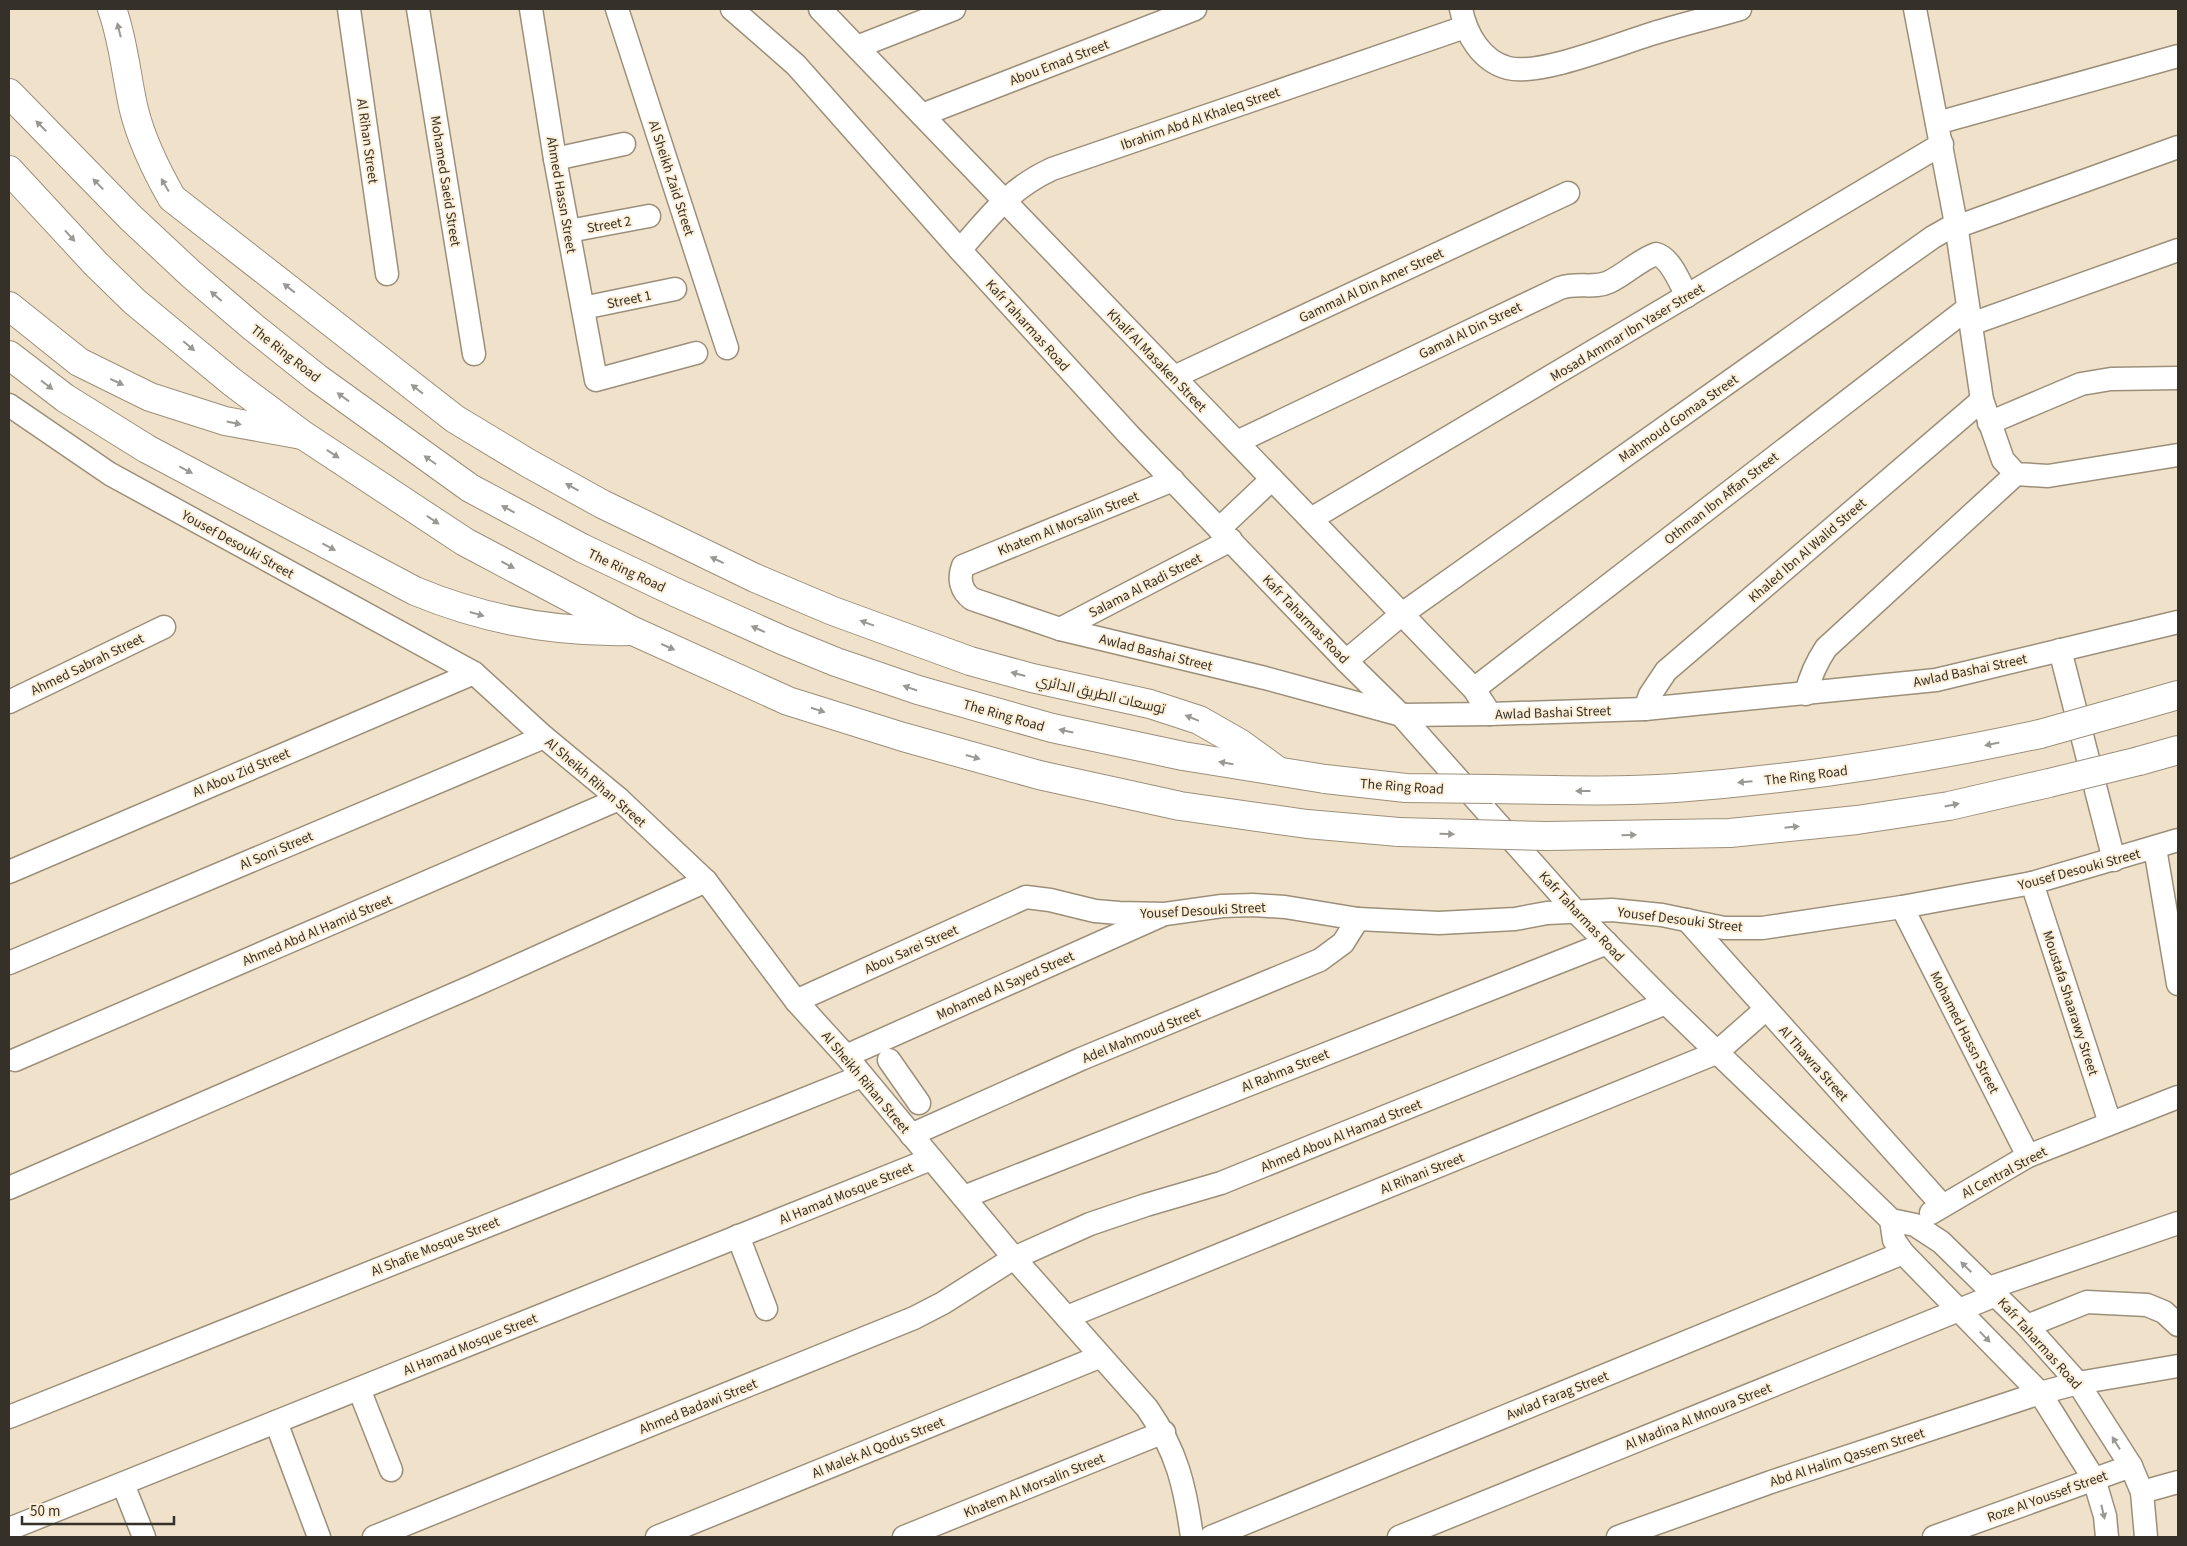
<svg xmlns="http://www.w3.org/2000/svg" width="2187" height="1546" font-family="'Source Sans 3',Cairo,sans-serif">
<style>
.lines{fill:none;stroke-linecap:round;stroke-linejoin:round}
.minor-casing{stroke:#9c8f7a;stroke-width:25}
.major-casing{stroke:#9c8f7a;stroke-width:30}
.highway-casing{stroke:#9c8f7a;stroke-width:30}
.minor{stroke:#fff;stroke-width:22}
.major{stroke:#fff;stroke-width:28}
.highway{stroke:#fff;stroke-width:28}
.highway-bridge-casing{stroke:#9c8f7a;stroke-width:30;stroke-linecap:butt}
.highway-bridge{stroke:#fff;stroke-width:28}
.oneway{fill:#9a9894}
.labels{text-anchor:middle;stroke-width:4;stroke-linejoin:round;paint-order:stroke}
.street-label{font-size:14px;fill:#363128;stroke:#fdefd7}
</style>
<rect width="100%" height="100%" fill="#f0e2ca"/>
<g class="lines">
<defs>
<g id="minor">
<path d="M349,9L387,274"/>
<path d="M418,9L474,354"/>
<path d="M531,9L555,159L596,380L696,353"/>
<path d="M617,9L727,348"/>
<path d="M732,9L796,65L960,250L1129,435L1346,661L1401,715L1577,913L1666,1003L1885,1214L1891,1220L1915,1225L1941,1242L2027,1326L2078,1383L2131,1466L2142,1492L2146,1537"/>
<path d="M820,9L1474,689L1490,714"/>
<path d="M1461,9C1466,34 1481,61 1508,68C1539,76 1616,45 1648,35C1679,25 1710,18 1740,9"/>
<path d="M1915,9L1956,224L1982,400L2003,460L2016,474L2048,476L2178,455"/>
<path d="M857,47L954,9"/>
<path d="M922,115L1195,9"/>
<path d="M1937,123L2178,56"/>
<path d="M555,159L624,144"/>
<path d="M1956,227L2178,147"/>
<path d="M569,231L649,216"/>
<path d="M960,250C990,216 1009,189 1052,169L1465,27"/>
<path d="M583,308L675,289"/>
<path d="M1971,324L2178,250"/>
<path d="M1174,377L1568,193"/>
<path d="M9,405L110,474L474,673L544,737L619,799L706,881L796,1001L846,1056L1014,1258L1147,1408C1177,1451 1185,1486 1192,1537"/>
<path d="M1989,423L2081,384L2111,379L2178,378"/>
<path d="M1237,442L1560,288C1578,282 1594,289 1609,282C1626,274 1639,260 1656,254C1671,258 1680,283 1687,296"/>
<path d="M1173,480L963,566C958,579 961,591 972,599L1060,629L1265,678L1401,715L1490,714L1645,709L1936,680L2178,622"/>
<path d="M1311,519L1942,144"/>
<path d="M1219,529L1272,479"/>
<path d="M1060,629L1231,540"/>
<path d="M2060,650L2114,860"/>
<path d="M1346,661L1402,614L1933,237L1956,224"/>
<path d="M1474,689L1968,308"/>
<path d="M1806,694C1810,676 1816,663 1826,648L2016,474"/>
<path d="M9,702L164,627"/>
<path d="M1645,709L1650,695L1666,671L1982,400"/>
<path d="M2155,848L2178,984"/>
<path d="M9,872L474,673"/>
<path d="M2032,883L2110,1123"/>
<path d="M1902,907L2028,1156"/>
<path d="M1687,920L1942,1205"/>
<path d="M9,963L544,737"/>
<path d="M796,1001L1026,897L1050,900L1095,911L1119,913L1165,914L1222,906L1253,905L1285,907L1358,919L1439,923L1515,919L1547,913L1612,910L1662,915L1724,928H1762L1902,907L2032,883L2178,840"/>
<path d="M846,1056L1160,916"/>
<path d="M15,1060L619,799"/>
<path d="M889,1060L919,1103"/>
<path d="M911,1135L1081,1059L1320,960L1343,943L1358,919"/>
<path d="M9,1188L473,986L706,881"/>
<path d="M964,1197L1607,943"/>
<path d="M1931,1213L2028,1156L2178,1097"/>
<path d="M1891,1220L1894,1240L1903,1253L2040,1393L2094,1479L2105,1516L2107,1537"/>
<path d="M738,1236L766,1309"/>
<path d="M1989,1288L2178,1223"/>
<path d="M1067,1317L1716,1053L1766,1009"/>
<path d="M2027,1326L2087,1302L2147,1305L2164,1312L2178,1325"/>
<path d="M359,1389L391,1470"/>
<path d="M9,1417L862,1076"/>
<path d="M276,1422L319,1537"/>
<path d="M123,1484L144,1537"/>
<path d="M2142,1492L2178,1482"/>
<path d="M9,1529L931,1159"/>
<path d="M374,1537L914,1318L943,1303L1014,1258L1090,1224L1146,1205L1221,1183L1666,1003"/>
<path d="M657,1537L1099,1357"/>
<path d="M904,1537L1164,1432"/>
<path d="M1211,1537L1903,1253"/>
<path d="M1399,1537L1996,1295"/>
<path d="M1618,1537L1771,1482L2040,1393L2078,1383L2178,1366"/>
<path d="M1934,1537L2131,1466"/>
</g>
<path id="major" d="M112,9C124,42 126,76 134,110C142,142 156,170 172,198L455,419L528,463L602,504L755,578L833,611L970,661L1032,678L1150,704L1199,720L1241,744L1278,771"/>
<g id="highway">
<path d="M9,93L131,218L191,274L253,327L317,378L470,488L582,548L677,593L782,640L836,662L918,690L1052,728L1183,756L1325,779"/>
<path d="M9,170L96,264L135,302L232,382L303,435L465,542L633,631L788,701L903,737L1039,775L1180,806L1307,824L1399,832"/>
<path d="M9,306L79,362L150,397L225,421L302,435"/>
<path d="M9,355L65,398L147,449L415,591C485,620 554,633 630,631"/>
<path d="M2129,709L2178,695"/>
<path d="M2139,761L2178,750"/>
<path d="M1493,789C1554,790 1615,792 1676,788C1799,779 1919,760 2040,734"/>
<path d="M1546,836L1730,833L1857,820L1949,806L2049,783"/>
</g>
</defs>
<use href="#minor" class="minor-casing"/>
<use href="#major" class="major-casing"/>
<use href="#highway" class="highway-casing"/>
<use href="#minor" class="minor"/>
<use href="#major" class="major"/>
<use href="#highway" class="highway"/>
<defs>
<g id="highway-bridge">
<path d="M2040,734L2129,709"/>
<path d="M1325,779L1406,788L1493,789"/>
<path d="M2049,783L2139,761"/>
<path d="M1399,832L1546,836"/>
</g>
</defs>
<use href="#highway-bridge" class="highway-bridge-casing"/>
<use href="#highway-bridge" class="highway-bridge"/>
</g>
<defs><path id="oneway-solid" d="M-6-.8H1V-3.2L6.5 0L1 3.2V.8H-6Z" transform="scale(1.25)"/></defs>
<g class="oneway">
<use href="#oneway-solid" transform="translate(119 30) rotate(-104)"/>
<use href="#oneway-solid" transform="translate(41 126) rotate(-135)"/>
<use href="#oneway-solid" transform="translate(98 184) rotate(-134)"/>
<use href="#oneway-solid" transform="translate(165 185) rotate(-121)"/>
<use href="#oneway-solid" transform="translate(70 236) rotate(48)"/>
<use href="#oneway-solid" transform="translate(289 288) rotate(-142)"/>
<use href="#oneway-solid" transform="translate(216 296) rotate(-139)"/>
<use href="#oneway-solid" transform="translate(189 346) rotate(40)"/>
<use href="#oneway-solid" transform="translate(117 382) rotate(25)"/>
<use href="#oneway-solid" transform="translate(47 385) rotate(37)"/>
<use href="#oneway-solid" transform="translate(417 389) rotate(-142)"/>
<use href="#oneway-solid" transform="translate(343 397) rotate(-144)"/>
<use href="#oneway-solid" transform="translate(234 423) rotate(12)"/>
<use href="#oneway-solid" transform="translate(333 454) rotate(33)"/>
<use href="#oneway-solid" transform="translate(430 460) rotate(-145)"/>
<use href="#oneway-solid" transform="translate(186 470) rotate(28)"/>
<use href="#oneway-solid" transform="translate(572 487) rotate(-151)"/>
<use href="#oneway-solid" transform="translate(508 509) rotate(-152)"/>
<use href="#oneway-solid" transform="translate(433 520) rotate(34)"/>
<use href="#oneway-solid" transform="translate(329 547) rotate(28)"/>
<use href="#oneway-solid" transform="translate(717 560) rotate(-155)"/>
<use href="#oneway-solid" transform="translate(508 565) rotate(28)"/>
<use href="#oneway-solid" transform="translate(477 614) rotate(16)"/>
<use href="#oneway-solid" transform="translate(867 623) rotate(-160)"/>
<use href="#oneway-solid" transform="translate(758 629) rotate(-156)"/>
<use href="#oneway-solid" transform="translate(668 647) rotate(24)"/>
<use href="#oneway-solid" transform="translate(1018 674) rotate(-165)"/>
<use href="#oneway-solid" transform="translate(910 688) rotate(-161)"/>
<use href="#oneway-solid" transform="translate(818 710) rotate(18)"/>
<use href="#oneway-solid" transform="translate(1192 718) rotate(-158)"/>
<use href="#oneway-solid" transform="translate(1066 731) rotate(-168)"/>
<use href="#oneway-solid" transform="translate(1992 744) rotate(168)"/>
<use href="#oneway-solid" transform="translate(973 757) rotate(16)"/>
<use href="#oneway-solid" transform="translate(1226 763) rotate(-171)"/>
<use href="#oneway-solid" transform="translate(1745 782) rotate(175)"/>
<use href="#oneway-solid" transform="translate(1583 791) rotate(180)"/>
<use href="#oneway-solid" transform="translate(1952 805) rotate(-12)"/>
<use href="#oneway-solid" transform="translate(1792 827) rotate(-6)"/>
<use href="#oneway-solid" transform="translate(1447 834) rotate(2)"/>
<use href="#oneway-solid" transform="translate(1629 835) rotate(-1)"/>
<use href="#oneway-solid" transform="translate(1966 1267) rotate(-136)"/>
<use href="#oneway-solid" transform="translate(1985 1337) rotate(46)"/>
<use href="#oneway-solid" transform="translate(2116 1443) rotate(-122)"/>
<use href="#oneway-solid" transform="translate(2103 1512) rotate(77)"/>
</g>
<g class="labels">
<g class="street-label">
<text transform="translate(1059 62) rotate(-21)" y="5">Abou Emad Street</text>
<text transform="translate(1200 118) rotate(-19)" y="5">Ibrahim Abd Al Khaleq Street</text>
<text transform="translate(368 141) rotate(82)" y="5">Al Rihan Street</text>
<text transform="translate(672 178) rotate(72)" y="5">Al Sheikh Zaid Street</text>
<text transform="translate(446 181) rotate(81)" y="5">Mohamed Saeid Street</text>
<text transform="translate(562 195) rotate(80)" y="5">Ahmed Hassn Street</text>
<text transform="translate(609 224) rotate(-10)" y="5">Street 2</text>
<text transform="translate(1371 285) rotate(-25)" y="5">Gammal Al Din Amer Street</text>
<text transform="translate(629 299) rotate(-12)" y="5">Street 1</text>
<text transform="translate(1028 325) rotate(48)" y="5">Kafr Taharmas Road</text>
<text transform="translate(1470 330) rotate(-26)" y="5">Gamal Al Din Street</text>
<text transform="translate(1627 332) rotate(-31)" y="5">Mosad Ammar Ibn Yaser Street</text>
<text transform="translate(286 353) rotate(38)" y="5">The Ring Road</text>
<text transform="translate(1157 360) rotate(46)" y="5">Khalf Al Masaken Street</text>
<text transform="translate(1678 418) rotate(-35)" y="5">Mahmoud Gomaa Street</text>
<text transform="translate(1721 498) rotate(-38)" y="5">Othman Ibn Affan Street</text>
<text transform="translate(1068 523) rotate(-22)" y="5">Khatem Al Morsalin Street</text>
<text transform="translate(238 544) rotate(29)" y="5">Yousef Desouki Street</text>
<text transform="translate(1807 550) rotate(-41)" y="5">Khaled Ibn Al Walid Street</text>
<text transform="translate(627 570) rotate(25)" y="5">The Ring Road</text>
<text transform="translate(1145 585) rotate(-27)" y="5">Salama Al Radi Street</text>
<text transform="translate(1306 619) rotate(46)" y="5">Kafr Taharmas Road</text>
<text transform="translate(1156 652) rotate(14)" y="5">Awlad Bashai Street</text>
<text transform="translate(87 664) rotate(-26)" y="5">Ahmed Sabrah Street</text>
<text transform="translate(1970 670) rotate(-12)" y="5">Awlad Bashai Street</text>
<text transform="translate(1101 694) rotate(13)" y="5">توسعات الطريق الدائري</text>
<text transform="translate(1553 712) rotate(-2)" y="5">Awlad Bashai Street</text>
<text transform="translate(1004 715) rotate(16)" y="5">The Ring Road</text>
<text transform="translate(241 772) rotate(-23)" y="5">Al Abou Zid Street</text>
<text transform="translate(1806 775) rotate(-7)" y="5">The Ring Road</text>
<text transform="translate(596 782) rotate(41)" y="5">Al Sheikh Rihan Street</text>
<text transform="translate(1402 786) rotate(4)" y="5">The Ring Road</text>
<text transform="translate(276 850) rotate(-23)" y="5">Al Soni Street</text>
<text transform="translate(2079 869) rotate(-15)" y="5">Yousef Desouki Street</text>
<text transform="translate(1203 910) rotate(-3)" y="5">Yousef Desouki Street</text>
<text transform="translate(1582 916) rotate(47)" y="5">Kafr Taharmas Road</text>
<text transform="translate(1680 919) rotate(7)" y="5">Yousef Desouki Street</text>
<text transform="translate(317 930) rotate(-23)" y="5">Ahmed Abd Al Hamid Street</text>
<text transform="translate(911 949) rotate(-24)" y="5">Abou Sarei Street</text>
<text transform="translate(1005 985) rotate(-24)" y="5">Mohamed Al Sayed Street</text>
<text transform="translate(2071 1003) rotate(72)" y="5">Moustafa Shaarawy Street</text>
<text transform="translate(1965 1032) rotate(63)" y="5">Mohamed Hassn Street</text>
<text transform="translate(1141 1035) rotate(-22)" y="5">Adel Mahmoud Street</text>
<text transform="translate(1814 1063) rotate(48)" y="5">Al Thawra Street</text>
<text transform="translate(1285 1070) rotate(-22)" y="5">Al Rahma Street</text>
<text transform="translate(866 1082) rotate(50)" y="5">Al Sheikh Rihan Street</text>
<text transform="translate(1341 1135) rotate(-22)" y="5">Ahmed Abou Al Hamad Street</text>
<text transform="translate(2004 1172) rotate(-28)" y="5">Al Central Street</text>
<text transform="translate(1422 1173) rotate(-22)" y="5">Al Rihani Street</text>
<text transform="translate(846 1193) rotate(-22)" y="5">Al Hamad Mosque Street</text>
<text transform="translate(435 1246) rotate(-22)" y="5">Al Shafie Mosque Street</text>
<text transform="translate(2040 1343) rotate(48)" y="5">Kafr Taharmas Road</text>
<text transform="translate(470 1344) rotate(-22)" y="5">Al Hamad Mosque Street</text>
<text transform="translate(1557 1395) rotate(-22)" y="5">Awlad Farag Street</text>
<text transform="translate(698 1406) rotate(-22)" y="5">Ahmed Badawi Street</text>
<text transform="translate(1698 1416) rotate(-22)" y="5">Al Madina Al Mnoura Street</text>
<text transform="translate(878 1447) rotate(-22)" y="5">Al Malek Al Qodus Street</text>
<text transform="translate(1847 1457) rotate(-18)" y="5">Abd Al Halim Qassem Street</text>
<text transform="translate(1034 1485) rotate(-22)" y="5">Khatem Al Morsalin Street</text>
<text transform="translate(2047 1496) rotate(-20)" y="5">Roze Al Youssef Street</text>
</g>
</g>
<rect width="2187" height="1546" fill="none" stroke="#363128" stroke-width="20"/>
<path d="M22 1516v8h152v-8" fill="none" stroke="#363128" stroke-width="2.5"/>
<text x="30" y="1516" font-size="15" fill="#363128" stroke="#fdefd7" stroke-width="4" paint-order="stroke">50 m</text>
</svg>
